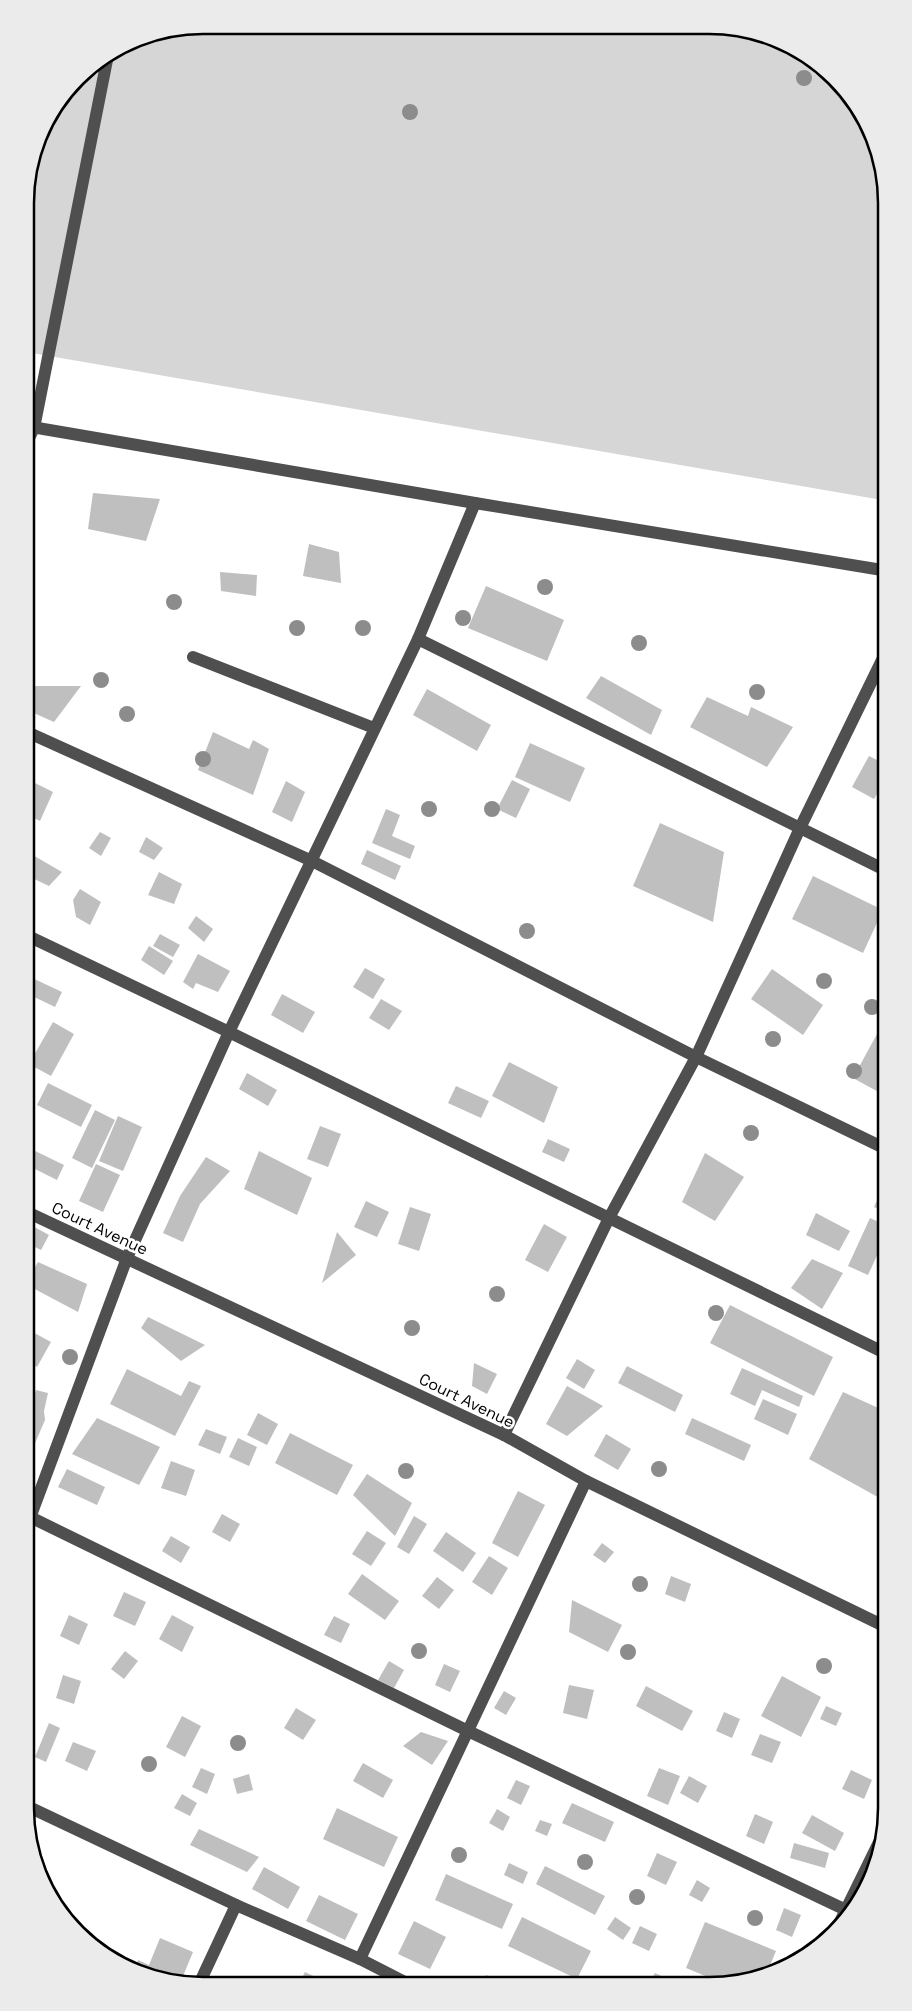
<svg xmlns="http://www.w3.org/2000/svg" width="912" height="2011" font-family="'Space Grotesk',sans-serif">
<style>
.green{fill:#d6d6d6}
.building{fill:#bfbfbf}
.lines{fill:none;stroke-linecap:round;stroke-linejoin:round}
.minor{stroke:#4f4f4f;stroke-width:12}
.tree{fill:#8c8c8c}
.labels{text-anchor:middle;stroke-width:5;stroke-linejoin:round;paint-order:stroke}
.street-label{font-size:16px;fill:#000;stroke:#fff}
.rim{fill:none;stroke:#000;stroke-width:2.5}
</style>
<rect width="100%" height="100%" fill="#fff"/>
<path class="green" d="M203,25L744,28L827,69L863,114L881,156L882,500L26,352L25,191L43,124L85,69L135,38Z"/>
<g class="building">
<path d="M93,493L160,499L146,541L88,529Z"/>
<path d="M309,544L339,552L341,583L303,576Z"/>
<path d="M220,572L257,575L256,596L221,591Z"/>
<path d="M486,586L564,620L547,661L468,628Z"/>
<path d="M601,676L662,710L651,735L586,698Z"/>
<path d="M27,686H81L54,722L27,710Z"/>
<path d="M427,689L491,725L477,751L413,715Z"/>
<path d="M707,697L748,716L751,707L793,727L767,767L690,727Z"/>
<path d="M213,732L249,749L253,740L269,749L253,795L198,770Z"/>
<path d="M530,743L585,768L570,802L515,777Z"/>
<path d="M869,756L883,763V784L874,799L852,787Z"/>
<path d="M27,779L53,792L40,821L28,815Z"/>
<path d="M512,780L530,789L516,818L497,809Z"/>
<path d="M286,781L305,792L292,822L272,812Z"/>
<path d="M386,809L400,815L392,836L415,846L410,859L372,843Z"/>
<path d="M660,823L724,852L713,922L633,886Z"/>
<path d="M100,832L111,838L101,856L89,848Z"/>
<path d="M146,837L163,848L154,860L139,852Z"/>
<path d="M367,850L401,866L395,880L361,864Z"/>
<path d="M31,854L62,872L49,886L28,876V855Z"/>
<path d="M159,872L182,884L174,904L148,895Z"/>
<path d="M813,876L883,910L863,953L792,919Z"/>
<path d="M80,889L101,902L90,925L76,917L73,900Z"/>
<path d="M196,916L213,929L204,942L188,928Z"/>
<path d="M160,934L180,945L173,957L153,946Z"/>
<path d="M149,946L173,961L164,975L141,960Z"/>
<path d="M198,954L230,971L218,992L196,983L193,989L183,982Z"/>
<path d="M365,968L385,979L373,999L353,987Z"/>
<path d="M772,969L823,1005L803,1035L751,999Z"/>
<path d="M28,976L62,992L55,1007L28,994Z"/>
<path d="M282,994L315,1012L303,1033L271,1015Z"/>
<path d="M381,999L402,1011L389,1030L369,1018Z"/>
<path d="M53,1022L74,1034L51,1076L29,1064Z"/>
<path d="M877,1034L884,1038V1095L853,1078Z"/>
<path d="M509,1062L558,1087L544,1123L492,1096Z"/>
<path d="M247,1073L277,1090L268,1106L239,1089Z"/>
<path d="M48,1083L92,1105L81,1127L37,1105Z"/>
<path d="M456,1086L489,1101L481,1118L448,1103Z"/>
<path d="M95,1110L115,1120L92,1168L72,1158Z"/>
<path d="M118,1116L142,1127L123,1171L99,1161Z"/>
<path d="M320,1126L341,1134L328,1167L307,1159Z"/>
<path d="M548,1139L570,1149L564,1162L542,1152Z"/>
<path d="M29,1148L64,1165L57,1180L29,1166Z"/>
<path d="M259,1151L312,1178L297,1215L244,1189Z"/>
<path d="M705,1153L744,1177L715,1221L682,1202Z"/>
<path d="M206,1157L230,1171L200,1204L183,1242L163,1233L180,1196Z"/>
<path d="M96,1164L120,1175L103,1212L79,1201Z"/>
<path d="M884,1184V1205L885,1212L874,1207Z"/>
<path d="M366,1201L389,1212L377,1237L354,1227Z"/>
<path d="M410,1207L431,1214L419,1251L398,1244Z"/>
<path d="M816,1213L850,1231L839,1251L806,1235Z"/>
<path d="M870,1218L885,1225L883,1243H885V1291L881,1298L880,1249L868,1275L848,1266Z"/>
<path d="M29,1224L49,1235L41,1250L29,1244Z"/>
<path d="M544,1224L567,1237L548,1272L525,1260Z"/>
<path d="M337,1232L356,1255L322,1283Z"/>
<path d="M812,1259L843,1273L822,1309L791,1288Z"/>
<path d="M38,1262L87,1284L78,1312L29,1286V1277Z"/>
<path d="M730,1305L833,1357L814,1396L710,1343Z"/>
<path d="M148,1317L205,1345L181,1361L141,1328Z"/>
<path d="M29,1330L51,1342L37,1367L29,1362Z"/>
<path d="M577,1359L595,1370L584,1389L566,1378Z"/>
<path d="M474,1363L497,1374L487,1394L472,1386Z"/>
<path d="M627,1366L683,1395L675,1412L618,1383Z"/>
<path d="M742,1368L803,1396L799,1407L762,1390L755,1406L730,1394Z"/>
<path d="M127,1369L181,1396L189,1381L201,1386L175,1436L110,1404Z"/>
<path d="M567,1386L603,1406L567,1436L546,1424Z"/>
<path d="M36,1390L48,1393L44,1411L45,1420L30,1455V1411Z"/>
<path d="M843,1392L885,1411V1501L809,1459Z"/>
<path d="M763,1399L797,1414L788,1435L754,1419Z"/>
<path d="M258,1413L278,1424L267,1445L247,1435Z"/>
<path d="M97,1418L160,1447L139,1485L72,1454Z"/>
<path d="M692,1418L751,1445L744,1461L685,1434Z"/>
<path d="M206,1429L227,1437L220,1454L198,1445Z"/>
<path d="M290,1433L353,1465L337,1495L275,1463Z"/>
<path d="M606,1434L631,1449L618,1470L594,1456Z"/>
<path d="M238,1438L257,1447L249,1466L229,1457Z"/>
<path d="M171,1461L195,1470L186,1496L161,1488Z"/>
<path d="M67,1469L105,1487L97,1505L58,1487Z"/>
<path d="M367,1474L412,1503L395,1536L353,1495Z"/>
<path d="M518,1491L545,1505L518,1557L492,1543Z"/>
<path d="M222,1514L240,1524L230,1542L212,1532Z"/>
<path d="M414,1516L427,1524L409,1554L397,1547Z"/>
<path d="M367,1531L386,1543L371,1566L352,1554Z"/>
<path d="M446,1532L476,1553L463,1572L433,1551Z"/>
<path d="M171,1536L190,1547L181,1563L162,1551Z"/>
<path d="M602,1543L614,1552L605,1563L593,1555Z"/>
<path d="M489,1556L508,1568L492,1595L472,1582Z"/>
<path d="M362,1574L399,1601L385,1620L348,1594Z"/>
<path d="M671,1576L691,1584L685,1602L665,1594Z"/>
<path d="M437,1577L454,1590L439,1609L422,1596Z"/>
<path d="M124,1592L146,1602L135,1626L113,1616Z"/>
<path d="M572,1600L622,1625L608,1652L569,1632Z"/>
<path d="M69,1615L88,1624L79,1645L60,1636Z"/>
<path d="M172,1615L194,1627L182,1652L159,1639Z"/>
<path d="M334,1616L350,1624L341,1643L324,1635Z"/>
<path d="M125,1651L138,1661L124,1679L111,1669Z"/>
<path d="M389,1661L404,1670L394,1688L378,1680Z"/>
<path d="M444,1664L460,1671L450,1692L435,1685Z"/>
<path d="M63,1675L81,1681L74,1704L56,1698Z"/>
<path d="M782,1676L821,1697L801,1737L761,1716Z"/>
<path d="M569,1685L594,1690L587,1719L563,1713Z"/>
<path d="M646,1686L693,1711L682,1731L636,1706Z"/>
<path d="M504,1691L516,1698L506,1715L494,1708Z"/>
<path d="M826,1706L842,1713L836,1726L820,1719Z"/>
<path d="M296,1708L316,1720L303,1740L284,1728Z"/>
<path d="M724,1712L740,1719L732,1738L716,1731Z"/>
<path d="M182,1716L201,1726L185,1757L166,1747Z"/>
<path d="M49,1723L60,1728L46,1762L35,1757Z"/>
<path d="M421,1732L448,1741L432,1765L403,1746Z"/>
<path d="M760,1734L781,1742L772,1763L751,1755Z"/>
<path d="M73,1742L96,1751L87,1771L65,1761Z"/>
<path d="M363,1763L393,1780L383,1798L353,1781Z"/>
<path d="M201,1768L215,1774L207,1794L192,1787Z"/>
<path d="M659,1768L680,1776L668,1805L647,1796Z"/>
<path d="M851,1770L872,1780L864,1799L842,1789Z"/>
<path d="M249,1774L253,1790L237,1794L233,1779Z"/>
<path d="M689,1776L707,1786L698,1803L680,1793Z"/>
<path d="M516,1780L530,1786L521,1805L507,1798Z"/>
<path d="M182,1794L197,1803L190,1816L174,1808Z"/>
<path d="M572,1803L614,1822L605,1842L562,1823Z"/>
<path d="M337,1808L398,1837L384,1867L323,1839Z"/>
<path d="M497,1809L510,1817L503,1831L489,1823Z"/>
<path d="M755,1814L773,1822L764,1844L746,1836Z"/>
<path d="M812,1815L844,1833L835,1851L802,1833Z"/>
<path d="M540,1820L552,1824L547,1836L535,1831Z"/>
<path d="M199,1829L259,1857L247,1872L190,1845Z"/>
<path d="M794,1843L829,1853L825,1868L790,1858Z"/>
<path d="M657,1853L677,1862L666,1885L647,1876Z"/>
<path d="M509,1863L528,1872L523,1884L504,1875Z"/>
<path d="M545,1866L605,1896L595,1915L536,1884Z"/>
<path d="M264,1867L300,1887L288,1909L252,1889Z"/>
<path d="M446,1874L513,1904L502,1929L435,1900Z"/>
<path d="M697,1880L710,1888L702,1902L689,1895Z"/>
<path d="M319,1895L358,1914L345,1940L306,1921Z"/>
<path d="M784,1908L801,1915L792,1937L776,1930Z"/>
<path d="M522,1917L591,1951L577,1979L508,1946Z"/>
<path d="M615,1917L631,1928L623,1940L607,1929Z"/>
<path d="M414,1921L446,1937L430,1969L398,1954Z"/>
<path d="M705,1922L776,1951L766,1975L756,1980H715L686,1968Z"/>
<path d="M640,1926L657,1934L649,1951L632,1943Z"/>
<path d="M160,1938L193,1952L180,1983H168L136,1967L138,1960L149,1965Z"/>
<path d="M305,1972L326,1982H300Z"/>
<path d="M655,1973L670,1980H651Z"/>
<path d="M486,1975L504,1981H484Z"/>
</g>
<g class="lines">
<g class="minor">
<path d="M26,426L475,503L882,570"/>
<path d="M26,444L34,428L108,55"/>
<path d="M418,639L883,869"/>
<path d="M193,657L374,728"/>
<path d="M27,732L312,861L696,1057L884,1148"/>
<path d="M28,936L229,1032L885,1353"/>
<path d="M29,1213L504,1435L586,1481L886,1627"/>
<path d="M504,1435L609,1218L696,1057L800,828L883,658"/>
<path d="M30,1517L468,1731L846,1910"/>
<path d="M30,1518L127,1258L229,1032L418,639L475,503"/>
<path d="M31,1808L236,1905L360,1959L405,1982"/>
<path d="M836,1930L884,1832"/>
<path d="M360,1959L586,1481"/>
<path d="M200,1982L236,1905"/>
</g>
</g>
<g class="tree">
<circle cx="804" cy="78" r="8"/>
<circle cx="410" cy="112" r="8"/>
<circle cx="545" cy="587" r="8"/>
<circle cx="174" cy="602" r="8"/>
<circle cx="463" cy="618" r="8"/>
<circle cx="297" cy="628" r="8"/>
<circle cx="363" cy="628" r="8"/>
<circle cx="639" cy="643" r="8"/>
<circle cx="101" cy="680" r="8"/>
<circle cx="757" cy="692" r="8"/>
<circle cx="127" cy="714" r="8"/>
<circle cx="203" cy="759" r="8"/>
<circle cx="429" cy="809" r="8"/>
<circle cx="492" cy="809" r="8"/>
<circle cx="527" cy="931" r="8"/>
<circle cx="824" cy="981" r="8"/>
<circle cx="872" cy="1007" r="8"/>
<circle cx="773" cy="1039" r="8"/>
<circle cx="854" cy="1071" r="8"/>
<circle cx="751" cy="1133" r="8"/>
<circle cx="497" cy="1294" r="8"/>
<circle cx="716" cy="1313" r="8"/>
<circle cx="412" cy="1328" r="8"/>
<circle cx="70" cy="1357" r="8"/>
<circle cx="659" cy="1469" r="8"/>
<circle cx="406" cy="1471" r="8"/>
<circle cx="640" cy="1584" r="8"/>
<circle cx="419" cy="1651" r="8"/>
<circle cx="628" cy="1652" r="8"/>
<circle cx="824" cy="1666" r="8"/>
<circle cx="238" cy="1743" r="8"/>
<circle cx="149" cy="1764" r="8"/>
<circle cx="459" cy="1855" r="8"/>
<circle cx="585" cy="1862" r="8"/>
<circle cx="637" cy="1897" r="8"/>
<circle cx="755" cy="1918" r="8"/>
</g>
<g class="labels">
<g class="street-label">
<text transform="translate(100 1228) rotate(25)" y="6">Court Avenue</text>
<text transform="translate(467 1400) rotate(26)" y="6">Court Avenue</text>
</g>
</g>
<path d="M0 0H912V2011H0ZM203 34H709A169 169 0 0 1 878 203V1808A169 169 0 0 1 709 1977H203A169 169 0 0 1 34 1808V203A169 169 0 0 1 203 34Z" fill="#ebebeb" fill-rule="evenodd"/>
<path class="rim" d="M203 34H709A169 169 0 0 1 878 203V1808A169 169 0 0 1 709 1977H203A169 169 0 0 1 34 1808V203A169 169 0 0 1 203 34Z"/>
</svg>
